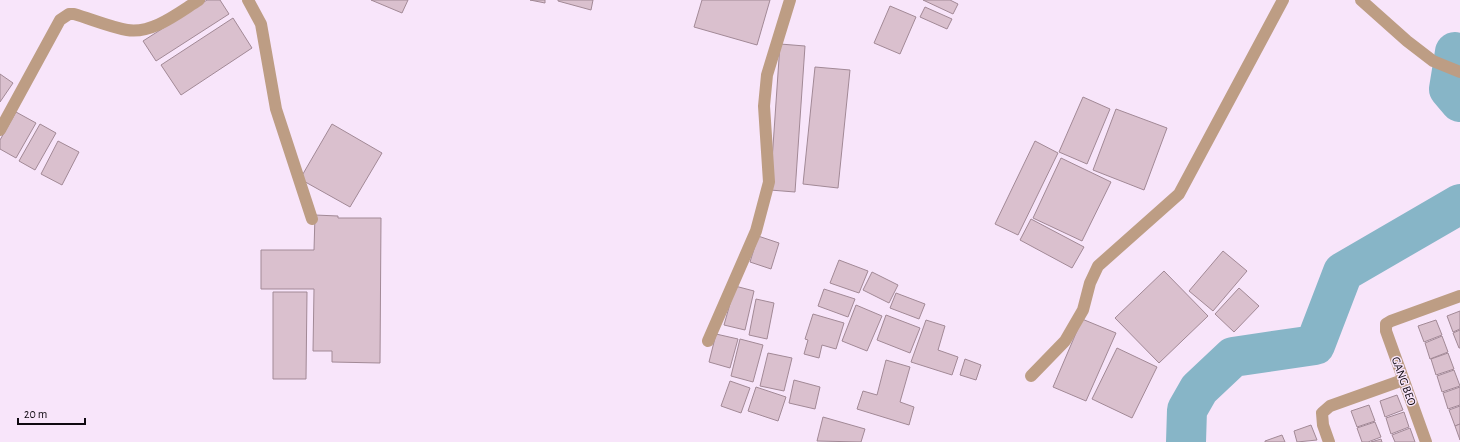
<svg xmlns="http://www.w3.org/2000/svg" width="1460" height="442" font-family="'Alegreya Sans',sans-serif">
<style>
.lines{fill:none;stroke-linecap:round;stroke-linejoin:round}
.river{stroke:#87b5c7;stroke-width:40}
.building{fill:#dac0ce;stroke:#a28996}
.minor{stroke:#bd9d84;stroke-width:12}
.labels{text-anchor:middle;stroke-width:3;stroke-linejoin:round;paint-order:stroke}
.street-label{font-size:12px;fill:#0f0910;stroke:#f8e5fa}
</style>
<rect width="100%" height="100%" fill="#f8e5fa"/>
<g class="lines">
<g class="river">
<path d="M1460,54L1455,52L1449,89L1460,102"/>
<path d="M1186,442L1187,410L1199,389L1233,357L1315,345L1343,272L1460,204"/>
</g>
</g>
<g class="building">
<path d="M207,0H220L229,14L156,61L143,41Z"/>
<path d="M371,0H408L402,13Z"/>
<path d="M530,0H545V3Z"/>
<path d="M558,0H593L591,10L558,1Z"/>
<path d="M702,0H770L757,45L694,27Z"/>
<path d="M923,0H950L958,4L953,14Z"/>
<path d="M890,6L916,17L900,54L874,43Z"/>
<path d="M925,7L952,19L947,29L920,17Z"/>
<path d="M233,18L252,48L181,95L161,65Z"/>
<path d="M780,44L805,46L795,192L770,190Z"/>
<path d="M815,67L850,70L838,188L803,184Z"/>
<path d="M0,74L13,83L0,102Z"/>
<path d="M1083,97L1110,109L1087,164L1059,152Z"/>
<path d="M1116,109L1167,128L1144,190L1093,170Z"/>
<path d="M16,112L36,123L16,158L0,149V140Z"/>
<path d="M40,124L56,133L35,170L19,161Z"/>
<path d="M332,124L382,153L350,207L300,179Z"/>
<path d="M58,141L79,152L62,185L41,174Z"/>
<path d="M1035,141L1058,153L1018,235L995,224Z"/>
<path d="M1061,158L1111,182L1082,241L1033,218Z"/>
<path d="M315,215L338,216V218H381L380,363L332,362V351H313L314,289H261V250H314Z"/>
<path d="M1031,219L1084,247L1072,268L1020,240Z"/>
<path d="M758,236L779,243L771,269L750,262Z"/>
<path d="M1223,251L1247,271L1213,311L1189,291Z"/>
<path d="M839,260L868,271L859,293L830,283Z"/>
<path d="M1164,271L1208,316L1159,363L1115,318Z"/>
<path d="M872,272L898,285L889,303L863,290Z"/>
<path d="M735,286L754,291L745,330L724,325Z"/>
<path d="M1239,288L1259,306L1234,332L1215,314Z"/>
<path d="M824,289L855,299L848,317L818,306Z"/>
<path d="M273,292H307L306,379H273Z"/>
<path d="M896,293L925,304L919,319L890,308Z"/>
<path d="M756,299L774,303L767,339L749,335Z"/>
<path d="M856,305L882,316L867,351L842,341Z"/>
<path d="M1460,311V329L1453,332L1447,316Z"/>
<path d="M813,314L844,323L836,349L822,345L819,358L804,354L808,340L805,339Z"/>
<path d="M886,315L920,328L910,353L877,340Z"/>
<path d="M1082,319L1116,333L1086,401L1053,387Z"/>
<path d="M926,320L945,326L938,350L958,357L952,375L911,362Z"/>
<path d="M1436,320L1442,335L1424,342L1418,326Z"/>
<path d="M1460,330V348H1459L1453,333Z"/>
<path d="M716,334L738,339L730,368L709,362Z"/>
<path d="M1442,336L1448,352L1430,359L1425,343Z"/>
<path d="M740,339L763,345L753,382L731,376Z"/>
<path d="M1117,348L1157,367L1132,418L1092,399Z"/>
<path d="M768,353L792,358L784,391L760,386Z"/>
<path d="M1448,353L1454,369L1436,375L1431,359Z"/>
<path d="M965,359L981,365L976,380L960,375Z"/>
<path d="M886,360L910,367L900,402L914,407L909,425L857,409L863,391L877,395Z"/>
<path d="M1454,370L1460,386L1442,392L1437,376Z"/>
<path d="M794,380L820,387L815,409L789,403Z"/>
<path d="M730,381L750,388L741,413L721,406Z"/>
<path d="M756,387L786,397L778,421L748,411Z"/>
<path d="M1460,387V405L1448,409L1443,393Z"/>
<path d="M1397,395L1403,410L1385,417L1380,401Z"/>
<path d="M1369,405L1375,421L1357,427L1351,411Z"/>
<path d="M1460,406V424L1455,426L1449,410Z"/>
<path d="M1404,412L1409,427L1391,434L1386,418Z"/>
<path d="M823,417L865,429L861,442L817,441Z"/>
<path d="M1375,422L1381,437L1368,442H1362L1357,428Z"/>
<path d="M1460,424V440L1455,426Z"/>
<path d="M1311,425L1317,440L1297,442L1294,431Z"/>
<path d="M1410,428L1415,442H1395L1392,435Z"/>
<path d="M1282,435L1285,442H1265V441Z"/>
<path d="M1381,439L1382,442H1371Z"/>
</g>
<g class="lines">
<g class="minor">
<path d="M248,0L261,24L276,109L312,219"/>
<path d="M1361,0L1407,41L1433,61L1460,72"/>
<path d="M0,130L60,20L69,14H74C91,19 110,27 127,30C153,34 178,13 199,0"/>
<path d="M708,341L756,231L769,182L764,106L767,75L790,0"/>
<path d="M1031,376L1065,341L1083,310L1090,283L1098,266L1179,194L1283,0"/>
<path d="M1329,442L1323,425L1322,413L1330,406L1403,380"/>
<path d="M1426,442L1386,331V324L1391,321L1460,296"/>
</g>
</g>
<g class="labels">
<g class="street-label">
<text transform="translate(1404 381) rotate(70)" y="4">GANG BEO</text>
</g>
</g>
<path d="M18 418v6h67v-6" fill="none" stroke="#0f0910" stroke-width="2"/>
<text x="24" y="418" font-size="12" fill="#0f0910" stroke="#f8e5fa" stroke-width="3" paint-order="stroke">20 m</text>
</svg>
